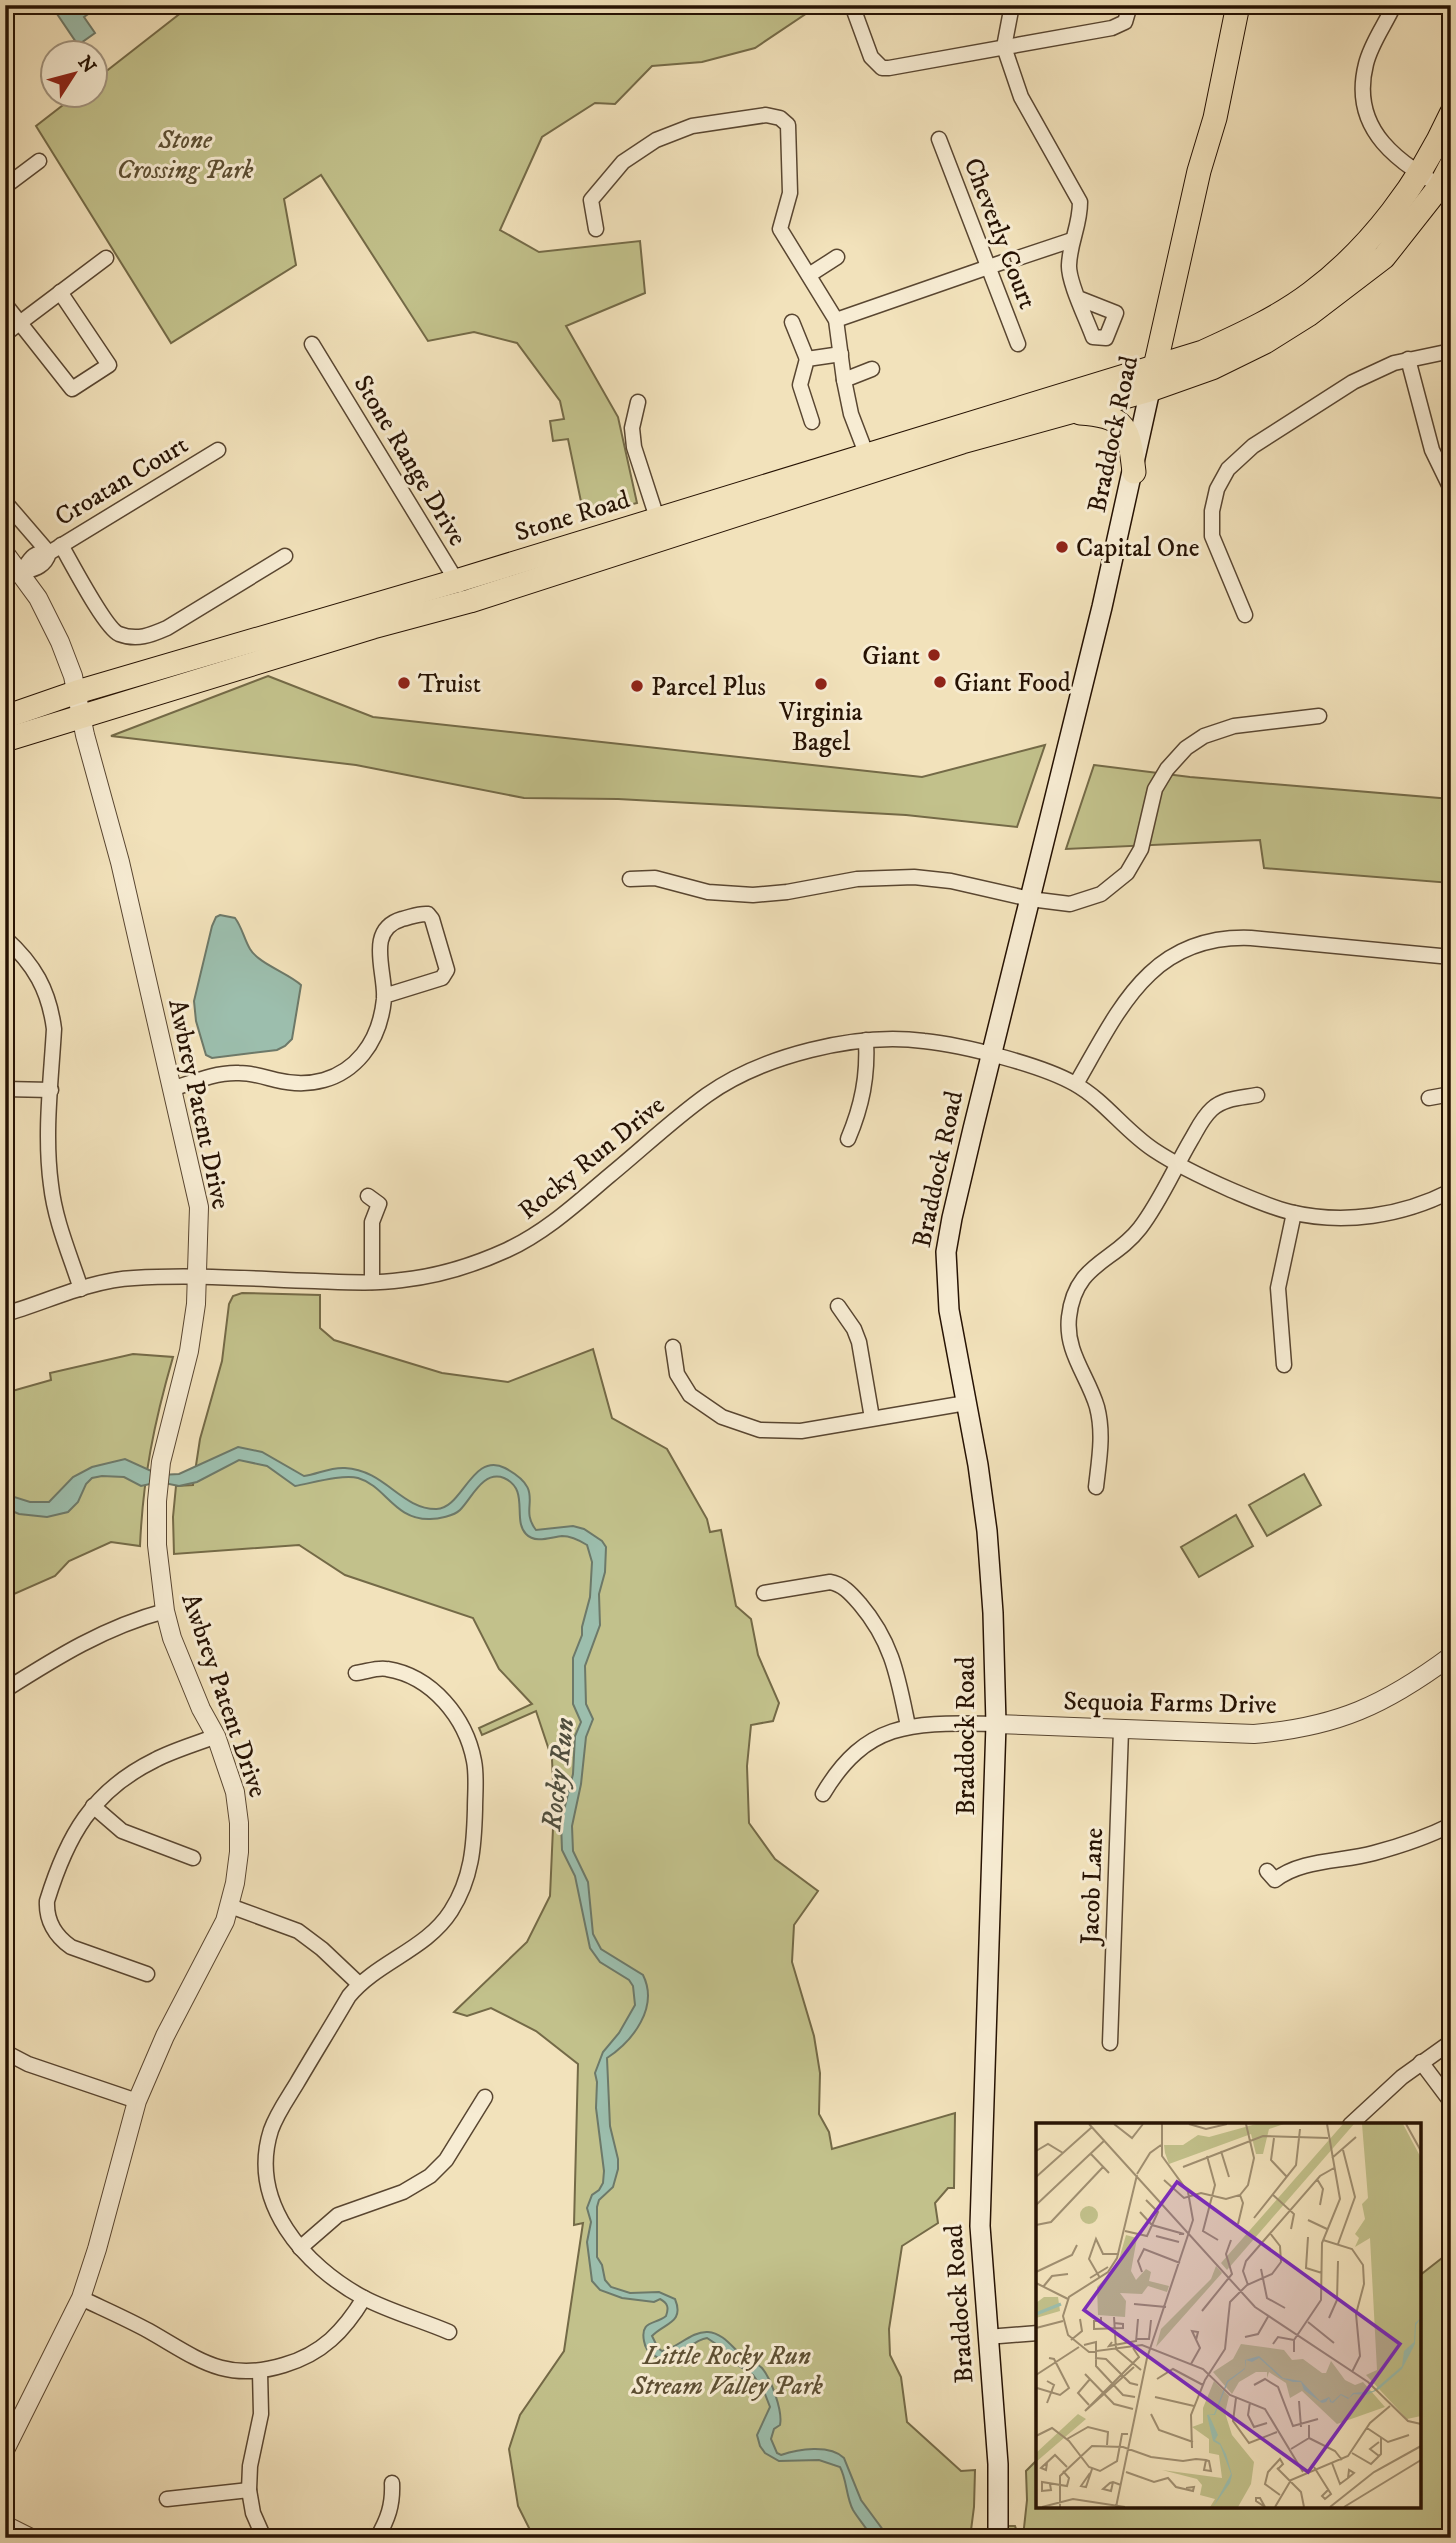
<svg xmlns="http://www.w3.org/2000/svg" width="1456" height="2543" font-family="'IM FELL DW Pica',serif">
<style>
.green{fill:#c2c18b;stroke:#746a47;stroke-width:2}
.water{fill:#9cbead;stroke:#6d7969;stroke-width:2}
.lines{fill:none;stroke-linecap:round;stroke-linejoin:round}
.minor-casing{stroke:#594631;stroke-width:17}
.tertiary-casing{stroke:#594631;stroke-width:20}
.secondary-casing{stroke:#261203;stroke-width:22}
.primary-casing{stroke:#261203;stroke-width:25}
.minor{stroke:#f7ecd3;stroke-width:14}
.tertiary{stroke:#f7ecd3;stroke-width:18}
.secondary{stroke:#f7ecd3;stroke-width:19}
.primary{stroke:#f2e2bb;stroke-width:23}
.poi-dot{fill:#8f2418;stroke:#f7ecd3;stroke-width:2.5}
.labels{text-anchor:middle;stroke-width:6;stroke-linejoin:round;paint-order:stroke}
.park-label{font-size:26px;font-style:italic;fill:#5d4f33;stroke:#f7ecd3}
.street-label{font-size:26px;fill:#261203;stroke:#f7ecd3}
.poi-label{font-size:26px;fill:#261203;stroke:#f7ecd3;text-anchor:start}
.water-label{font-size:28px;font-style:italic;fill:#4f4e3e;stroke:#f7ecd3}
.inset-river{fill:none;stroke:#9cbead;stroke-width:3.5}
.inset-road{fill:none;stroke:#a08f71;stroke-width:2}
.view{fill:#7b2cbf;fill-opacity:0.15;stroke:#7b2cbf;stroke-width:3.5}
.inset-edge{fill:none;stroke:#261203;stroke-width:3.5}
</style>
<rect width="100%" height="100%" fill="#f2e2bb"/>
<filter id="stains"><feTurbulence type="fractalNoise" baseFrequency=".00286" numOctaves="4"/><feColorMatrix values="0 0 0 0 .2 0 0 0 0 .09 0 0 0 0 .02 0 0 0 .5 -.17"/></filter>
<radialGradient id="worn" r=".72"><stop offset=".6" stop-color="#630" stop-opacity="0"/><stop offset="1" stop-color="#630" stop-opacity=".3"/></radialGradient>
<g class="green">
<path d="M191,5H463L501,9L510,5H819L755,48L702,62L652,66L615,104L595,103L542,137L500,230L539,252L640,241L645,293L566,326L618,417L637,503L584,516L568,439L553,441L550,421L564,419L560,401L517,343L474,332L428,341L321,175L284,199L296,265L171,343L36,126L76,95L94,94L95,80Z"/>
<path d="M268,676L373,717L922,777L1045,745L1017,827L906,815L618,799L524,798L356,765L111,736Z"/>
<path d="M1094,765L1190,777L1451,799V883L1264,868L1260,840L1066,849Z"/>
<path d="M242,1293L320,1295V1328L334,1340L442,1373L508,1382L593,1349L612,1418L667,1449L707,1519L710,1532L721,1530L736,1606L751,1619L758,1655L779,1703L773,1721L751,1725L747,1766L749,1823L775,1859L818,1891L794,1925L792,1962L814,2036L820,2073L819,2114L829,2132L832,2149L955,2113L954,2188H948L935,2203L938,2223L902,2246L889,2329L890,2355L901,2377L907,2422L961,2471L975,2470L974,2507L970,2538H534L518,2506L509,2449L520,2415L564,2351L583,2223L574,2225L578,2064L536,2031L491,2008L467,2016L454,2012L527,1942L550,1896L554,1805L552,1759L536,1711L482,1735L479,1728L532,1704L499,1669L473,1618L345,1575L299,1545L174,1554L173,1517L176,1486L193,1485L200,1439L222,1361L229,1304L233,1296Z"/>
<path d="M133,1354L173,1357C154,1423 143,1477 140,1546L111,1542L69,1561L55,1576L5,1598V1393L51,1380L50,1373Z"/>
<path d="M1304,1474L1321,1505L1267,1536L1249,1505Z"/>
<path d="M1236,1515L1253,1546L1199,1577L1181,1547Z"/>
<path d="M1451,2251V2538H1006L1007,2526H1015L1018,2535L1023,2537L1027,2500L1026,2471L1038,2459V2506H1419V2276Z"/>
</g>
<g class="water">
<path d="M51,5H101L84,17L95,33L78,45Z"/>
<path d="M220,915L235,918C242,927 244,939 250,949C259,964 288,973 301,985L292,1039L285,1046L277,1050L212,1058L206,1055L196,1021L194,1001L212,926L216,917Z"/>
<path d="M238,1447L262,1452L304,1476C318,1474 330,1467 345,1468C385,1470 401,1509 436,1509C462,1510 472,1451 505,1468C549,1492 517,1506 536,1530L573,1526L584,1529L602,1541L606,1547L605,1572L599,1594L600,1625L585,1666L586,1704L593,1719L586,1737L581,1784L572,1826L573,1851L588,1882L593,1934L601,1949L643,1975C659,2007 633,2041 607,2058L610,2126L618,2159V2169L613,2187L599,2200L597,2207V2257L602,2265L605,2280L611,2287L630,2293L659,2292L675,2299C685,2323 664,2323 652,2336L658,2348L662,2351C678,2348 691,2331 708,2332C725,2333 735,2352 748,2360C753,2363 757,2363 762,2368C771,2379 783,2411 780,2425L774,2429L771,2439L777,2453L781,2455C798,2449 830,2444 844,2458L861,2500L889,2538H872C867,2528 859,2520 853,2510C846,2497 847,2480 840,2467L819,2460L779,2461L765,2453L760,2446L757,2435L770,2407L763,2389L753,2375L733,2362L728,2352L707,2338C689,2340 674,2369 653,2355C648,2352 645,2347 644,2341C640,2320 655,2325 666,2316C669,2308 668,2303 660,2299L654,2302L622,2298L600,2290L592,2281L587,2242L591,2222L587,2208L592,2195L599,2190L603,2183L604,2171L596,2108L597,2082L595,2073L603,2052L619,2033L635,2005L633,1986L629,1980L600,1962L590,1948L575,1876L562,1850L561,1822L573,1774L575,1736L581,1722L573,1704V1658L582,1635V1627L590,1597L592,1562L587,1545C579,1540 571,1536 562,1536C551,1537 535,1544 526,1534C512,1520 530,1489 504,1478C483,1470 472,1498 460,1510C454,1516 438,1519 430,1519C394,1520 386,1486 358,1478C343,1474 312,1483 295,1486L267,1466L239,1460L197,1482L179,1486L159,1482L141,1486L124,1477L102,1476L92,1478L86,1484L78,1502L68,1512L47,1517L19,1514L5,1508V1494L30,1502H49L73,1477L92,1467L125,1459L160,1475L179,1474Z"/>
</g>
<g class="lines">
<defs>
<g id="minor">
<path d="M852,5L871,57L882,68H889L1112,28L1125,22L1130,5"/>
<path d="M1012,5L1004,47L1021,97L1080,202C1080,226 1070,241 1069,265C1068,282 1087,320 1093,337L1106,338L1116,313L1078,298"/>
<path d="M1394,5C1385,25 1371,43 1366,64C1349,131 1400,164 1451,192"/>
<path d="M939,139L1018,344"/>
<path d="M5,183L7,185L39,161"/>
<path d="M596,229L591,200L623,162L656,140L692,126L766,115L780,118L788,125L790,193L780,229L836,320L844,380L851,414L869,461"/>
<path d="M1018,258L1072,240"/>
<path d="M809,275L837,257"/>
<path d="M5,304L72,389L109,365L60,292"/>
<path d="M836,320L1003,262"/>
<path d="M792,322L807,359"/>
<path d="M5,334L106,258"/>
<path d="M312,344L459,585"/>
<path d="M1408,359L1432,450L1451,489"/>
<path d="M844,380L872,369"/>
<path d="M638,402L632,428L634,447L657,518"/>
<path d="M812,422L800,385L807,359L841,354"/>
<path d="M5,502L49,553"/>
<path d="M61,545C71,562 105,628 119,634C137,641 151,635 167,628L285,556"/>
<path d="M21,573C34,569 45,567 49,553L218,450"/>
<path d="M21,573C30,560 32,551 49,553"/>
<path d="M1245,615L1212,536V511L1217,489L1228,469L1253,446L1353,382L1394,363L1451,351"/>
<path d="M630,879L655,878L708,892L753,895L787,892L857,879L914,877L951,881L1030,899L1070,904L1101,894L1127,873L1141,849L1155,789L1167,769L1186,748L1204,736L1234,726L1319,716"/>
<path d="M5,938C34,964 49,990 54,1029C51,1081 44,1134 51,1185C55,1221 70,1255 81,1289"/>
<path d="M1076,1084C1119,1010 1150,934 1251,938L1451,957"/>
<path d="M5,1089L51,1090"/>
<path d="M172,1089C193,1082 216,1072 239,1073C252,1073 264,1077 276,1080C309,1088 341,1081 363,1054C376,1038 382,1019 384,999C386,972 365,930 402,919C411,917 419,913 428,914L432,919L447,970L442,978L384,996"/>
<path d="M1429,1098L1451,1094"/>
<path d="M848,1139C862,1106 868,1076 866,1040"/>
<path d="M368,1196L379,1204L372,1222V1282"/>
<path d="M838,1306L854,1329L859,1342L872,1418"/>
<path d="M5,1314C47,1302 90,1280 134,1278C194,1274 255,1279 315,1281C344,1282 373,1284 402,1280C439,1276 474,1265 507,1250C546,1232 577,1203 609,1176C642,1149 672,1120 707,1095C762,1056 856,1032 924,1041C963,1045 1042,1065 1075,1084C1105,1101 1125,1131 1154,1150C1178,1166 1204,1178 1231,1190C1250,1198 1270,1207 1290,1212C1344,1225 1402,1216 1451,1191"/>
<path d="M673,1347L677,1374L690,1395L722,1417L760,1430L801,1431L966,1403"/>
<path d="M1284,1365L1278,1288L1294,1213"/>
<path d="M1096,1487C1099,1460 1104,1434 1097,1407C1088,1376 1065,1352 1069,1317C1075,1263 1113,1263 1140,1228C1160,1202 1174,1169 1191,1140C1197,1130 1202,1118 1212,1109C1224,1098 1241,1098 1257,1095"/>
<path d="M764,1593L830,1582C843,1584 852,1595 860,1604C893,1643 898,1678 908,1726"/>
<path d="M356,1673C366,1672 377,1667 387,1669C432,1676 466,1718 474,1761C477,1776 475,1793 475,1809C474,1846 472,1878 451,1911C426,1950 378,1961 349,1996C332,2025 314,2054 297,2083C288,2098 277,2113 271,2130C248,2202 304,2266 364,2298C391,2312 421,2320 449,2332"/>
<path d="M5,1690C57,1657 105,1627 165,1611"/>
<path d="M823,1794C868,1718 917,1723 996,1724"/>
<path d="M93,1806L122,1831L193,1858"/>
<path d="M1267,1871L1275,1880C1301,1859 1342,1862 1374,1853C1400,1846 1427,1837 1451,1825"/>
<path d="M230,1906L298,1931L322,1949L359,1984"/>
<path d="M147,1974L71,1947C55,1936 46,1920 47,1901C67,1836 92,1791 155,1760C174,1750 196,1744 216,1736"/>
<path d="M1110,2043L1121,1730"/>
<path d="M5,2052L28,2064L137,2101"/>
<path d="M1421,2062L1451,2102"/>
<path d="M1350,2125L1402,2077L1451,2042"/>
<path d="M300,2248L338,2215L403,2192L430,2176L446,2160L485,2097"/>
<path d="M81,2298C104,2309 127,2319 149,2331C198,2359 225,2383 284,2365C322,2354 344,2331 364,2298"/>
<path d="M987,2337L1038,2333"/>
<path d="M260,2372L261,2414L250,2466L249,2490L253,2513L264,2538"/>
<path d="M167,2499L249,2490"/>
<path d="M377,2538C388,2519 393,2505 392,2483"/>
</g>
<g id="tertiary">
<path d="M5,553L38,598L60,642L73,676L85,735L120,862L199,1207L196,1304L189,1351L161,1462L157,1501V1545L165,1611L172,1638L201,1709L216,1736L235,1792L239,1823V1852L235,1883L225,1921L165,2036L137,2101L97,2249L81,2298L5,2450"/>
<path d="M996,1724L1254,1734C1337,1727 1385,1705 1451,1656"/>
<path d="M5,2525L31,2538"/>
</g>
<path id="secondary" d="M998,2538V2464L980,2226L996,1724L993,1613L987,1531L978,1465L949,1310L946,1252L952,1218L973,1129L1102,607L1150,390"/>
<g id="primary">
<path d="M1153,376L1199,171L1215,118L1238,5"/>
<path d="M1080,413C1127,416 1129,428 1134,472"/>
<path d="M5,717L77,692L456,581L1203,352C1240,335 1278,318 1311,293C1371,248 1420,182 1451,114"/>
<path d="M5,740L373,627L470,601L962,442L1150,390L1212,368L1265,342L1308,315L1384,257L1440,186L1451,165"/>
</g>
</defs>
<use href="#minor" class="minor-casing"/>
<use href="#tertiary" class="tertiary-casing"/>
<use href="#secondary" class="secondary-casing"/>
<use href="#primary" class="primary-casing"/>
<use href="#minor" class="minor"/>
<use href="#tertiary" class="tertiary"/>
<use href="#secondary" class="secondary"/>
<use href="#primary" class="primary"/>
</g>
<g class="poi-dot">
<circle cx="1062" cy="547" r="7"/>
<circle cx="934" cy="655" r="7"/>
<circle cx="940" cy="682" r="7"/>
<circle cx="404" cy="683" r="7"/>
<circle cx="821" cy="684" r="7"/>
<circle cx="637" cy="686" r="7"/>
</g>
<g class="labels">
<g class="park-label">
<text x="185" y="148">Stone<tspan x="185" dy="30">Crossing Park</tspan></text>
<text x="727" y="2364">Little Rocky Run<tspan x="727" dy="30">Stream Valley Park</tspan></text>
</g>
<g class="street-label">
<text transform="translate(1001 233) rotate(69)" y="9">Cheverly Court</text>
<text transform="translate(1112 434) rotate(-78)" y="9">Braddock Road</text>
<text transform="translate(411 460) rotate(59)" y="9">Stone Range Drive</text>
<text transform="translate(121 480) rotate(-31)" y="9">Croatan Court</text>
<text transform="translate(572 515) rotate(-17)" y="9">Stone Road</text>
<text transform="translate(200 1104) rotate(78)" y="9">Awbrey Patent Drive</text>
<text transform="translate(591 1157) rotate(-39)" y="9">Rocky Run Drive</text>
<text transform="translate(937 1169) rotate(-78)" y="9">Braddock Road</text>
<text transform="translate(225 1695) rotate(71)" y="9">Awbrey Patent Drive</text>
<text transform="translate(1170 1702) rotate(1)" y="9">Sequoia Farms Drive</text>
<text transform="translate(965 1736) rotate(-90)" y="9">Braddock Road</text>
<text transform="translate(1091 1886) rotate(-88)" y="9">Jacob Lane</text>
<text transform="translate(958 2304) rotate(-94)" y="9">Braddock Road</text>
</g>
<g class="poi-label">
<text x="1076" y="556">Capital One</text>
<text x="920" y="664" text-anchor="end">Giant</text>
<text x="954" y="691">Giant Food</text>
<text x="418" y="692">Truist</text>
<text x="651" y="695">Parcel Plus</text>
<text x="821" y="720" text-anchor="middle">Virginia<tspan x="821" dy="30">Bagel</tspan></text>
</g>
<g class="water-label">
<text transform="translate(557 1774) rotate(-83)" y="10">Rocky Run</text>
</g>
</g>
<g transform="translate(1036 2123)">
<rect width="385" height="385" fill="#f2e2bb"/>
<path d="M220,1H248L233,6L227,31H220L215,11L133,41L129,30L128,22H147L162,12L173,14ZM307,1H318L191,147L185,140ZM326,1H367L385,35V293L371,296L330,252L341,247L334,115L319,124L323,115L319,111L329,96L326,81L332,75ZM44 92a9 9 0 1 1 18 0a9 9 0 1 1-18 0ZM90,112L101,115L95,148L100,157L110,146L115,149L113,158L133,163L131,169L112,163L106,171L84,170L90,178L89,194L62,192L61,164L81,143ZM180,143L186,150L120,224L125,206L175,156ZM8,174H22L24,188L0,195V180ZM205,221L248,227L256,237L267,236L286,250H290L295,238L309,257L319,262L327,259L349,284L301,301L266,268L254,275L250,260L233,249L231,255V249H220L203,259L196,271L177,249L197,236ZM178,258L193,273L189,290L196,312L218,339L215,361L202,384H174L179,376L164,372L166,362L161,356L126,347L186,355L183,332L173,330V316L156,304L167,300V285ZM42,291L50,296L0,339V330Z" fill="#c2c18b"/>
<path d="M385,195L380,202L379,221L366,246L342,267L330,272L318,271L312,276L305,272L297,280L294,279L293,275L290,279L286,280L268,267L265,259H257L245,255L223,235L216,239L210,237L209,246L192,259L179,292H173L182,312L179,317L184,320L190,331L196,352L194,360L177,384L195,351L184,322L177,318L171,292L178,291L191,258L209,245V237L223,233L247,255L265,258L284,278L293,274L296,279L305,271L313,275L317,270L337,268L366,243L368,228L378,219L379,200Z" fill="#9cbead"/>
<path class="inset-river" d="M0,191L25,181"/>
<path class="inset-road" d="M53,1L219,184L332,259L372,298L385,301M78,1L96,15L107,1M153,1L170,6L191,1M370,1L385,28M238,15L235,37L251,54M0,28L12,21L27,30M185,28L193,54M54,30L73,50M171,33L179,62L167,108L182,117M296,35L320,14M147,44L227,13L292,15M101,51L114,30L125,22M101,52L81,135L72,149L33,174L27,193L32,212L53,229L106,222L167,246L194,272L229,286L267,349M0,54L56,4M281,56L287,66L284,82M128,57L148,75L165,70L190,76L204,72L212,62L218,35L210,1M236,71L258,91L255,106M0,82L69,17M104,89L116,102L148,111H143M218,95L260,42L264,6M272,97L291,106M202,101L207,80L204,72M0,102L15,99L67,44M89,108L111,113L122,89L110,77M120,113L143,119M272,114L270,145L286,150M287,117L316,126L327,142L328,161L320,191L324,233L316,249M302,121L319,74L307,27M225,146L231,175L249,185M0,149L36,132L41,122M106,149L102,138L108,126L144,140M54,155L72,144M64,155L53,136L60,116L67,131H83M0,160L32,176M212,162L207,148L210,138L284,53L298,45M7,164L16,153L32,151M98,181L130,184M166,188L196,151L190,131L195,117M65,194V198H58V206L87,205V201L78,200M78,194L80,226L105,247M293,195L301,177L302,138M272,199L298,220M0,205L27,198M209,214L222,211L233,192M100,216H113L115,197M35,217L46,208L44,196M76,219L73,223L100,218M100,219L102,196M237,221L242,214L258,217M48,222L60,219V243L87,272L99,274M97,225L103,234L49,288L98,244M258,229V217L285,177L286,120L304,76L291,1M59,235L70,236L94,260L102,262M155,241L164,225L156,208L162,209L160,217M49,251L78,281L97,286M0,252L43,224M121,256L137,246L167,262M11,258L18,262L11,280M218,262L229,256L242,264L257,303L282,296M1,265L24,272L33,265L18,236L13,235M119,274L158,283M200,275L197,298L213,320L241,309M263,278L265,304M214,279L212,292L218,304L231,300M53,282L42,270L54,256M115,291L123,307L157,319M331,305L352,319L373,312M0,313L16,305L33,318L53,344L64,348L81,338L86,311H92M273,315L299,328L306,337M31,316L52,304L72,309L71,322M343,319L334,326L343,333M156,325L155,292L169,257L189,226L194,179L211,162L236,151L245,139L244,123L234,110M255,326L273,315V302M316,330L335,341L345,331V315M11,340L10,347L5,345L19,332L31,344M296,340L304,361L312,355L318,350L313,347L312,355M278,344L295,371L289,376L286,373L292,367M241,345L265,369L268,384M242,346L247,341L244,336L232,349L229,361L244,372M90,349L118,359L132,355L140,364L157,368L158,364L150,365M54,350L45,363L50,364L56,346M77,359L75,368L67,366L74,360L77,359L85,362M14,361L15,367L6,368V359L31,363L33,355L27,348M220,375H224L229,384L220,378ZM6,384L37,376L89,384M24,384V353L56,323L87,324L115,334L147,338L160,336L170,337L173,338L175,348L168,347L170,337M80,384L111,235L157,97L152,69L126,33V1M239,384L255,357L312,333L334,300L354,283M294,384L338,349L385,323M308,384L385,337"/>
<path class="view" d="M141,59L364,221L272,349L48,187Z"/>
<rect width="385" height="385" class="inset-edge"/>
</g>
<rect width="1456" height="2543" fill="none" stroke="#f2e2bb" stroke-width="28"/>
<rect x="7" y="7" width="1442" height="2529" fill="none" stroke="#261203" stroke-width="3.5"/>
<rect x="14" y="14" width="1428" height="2515" fill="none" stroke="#261203" stroke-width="2"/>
<g transform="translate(74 74) rotate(54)"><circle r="33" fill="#f7ecd3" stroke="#a39580" stroke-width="2"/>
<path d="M0-5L12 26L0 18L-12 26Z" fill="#8f2418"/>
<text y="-10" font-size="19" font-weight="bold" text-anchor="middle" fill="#261203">N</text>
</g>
<rect width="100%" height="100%" filter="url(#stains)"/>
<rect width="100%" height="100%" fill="url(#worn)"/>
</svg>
